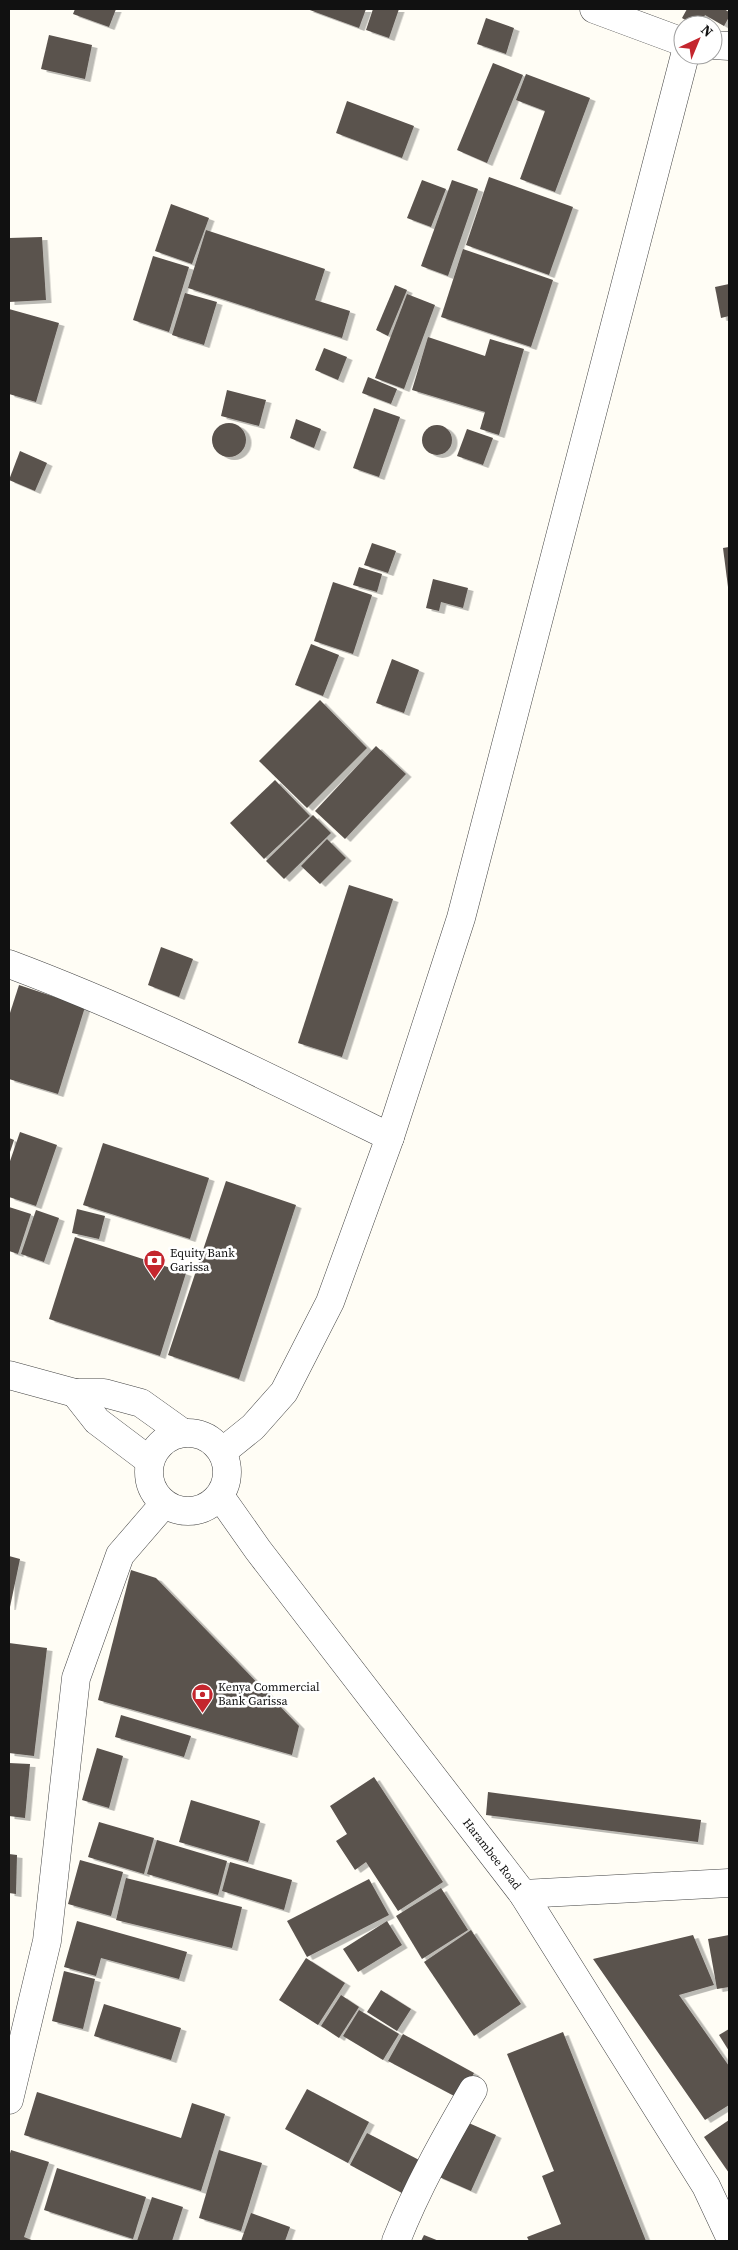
<svg xmlns="http://www.w3.org/2000/svg" width="738" height="2250" font-family="'Source Serif 4',serif">
<style>
.building{fill:#5a524d;filter:url(#shadow)}
.lines{fill:none;stroke-linecap:round;stroke-linejoin:round}
.street-casing{stroke:#444;stroke-width:29}
.street{stroke:#fff;stroke-width:28}
.labels{text-anchor:middle;stroke-width:5;stroke-linejoin:round;paint-order:stroke}
.poi-label{font-size:12px;fill:#111;stroke:#fff;text-anchor:start}
.street-label{font-size:12px;fill:#111;stroke:#fff}
</style>
<defs>
<filter id="shadow"><feDropShadow dx="5.5" dy="3" stdDeviation="0" flood-color="#0004"/></filter>
</defs>
<rect width="100%" height="100%" fill="#fffdf5"/>
<g class="building">
<path d="M75,9H116L109,27L73,14Z"/>
<path d="M307,9H366L359,28Z"/>
<path d="M373,9H399L389,38L366,30Z"/>
<path d="M687,9H724L729,12V17L724,26L705,15L700,25H694L682,18Z"/>
<path d="M486,18L514,28L506,54L477,44Z"/>
<path d="M49,35L92,45L85,79L41,69Z"/>
<path d="M493,63L523,75L487,163L457,150Z"/>
<path d="M526,74L590,98L555,192L520,179L545,111L516,100Z"/>
<path d="M347,101L414,126L402,158L336,133Z"/>
<path d="M489,177L573,207L549,275L466,245Z"/>
<path d="M422,180L446,189L431,227L407,218Z"/>
<path d="M452,180L478,189L448,276L421,266Z"/>
<path d="M171,204L209,218L192,264L155,251Z"/>
<path d="M206,230L325,269L315,300L350,311L342,338L188,288Z"/>
<path d="M42,237L46,300L9,302V238Z"/>
<path d="M463,249L553,280L531,347L441,317Z"/>
<path d="M153,256L189,267L169,332L133,320Z"/>
<path d="M729,284V316L721,318L715,287Z"/>
<path d="M395,285L407,290L388,336L376,330Z"/>
<path d="M185,293L217,302L204,345L172,335Z"/>
<path d="M407,294L435,305L404,389L375,378Z"/>
<path d="M9,309L59,323L36,402L9,394Z"/>
<path d="M428,337L485,356L490,339L524,349L499,435L480,429L485,412L412,390Z"/>
<path d="M324,348L347,357L338,380L315,370Z"/>
<path d="M368,377L397,389L391,404L362,393Z"/>
<path d="M227,390L266,400L259,426L221,416Z"/>
<path d="M374,408L400,417L379,477L353,468Z"/>
<path d="M296,419L321,429L314,448L290,438Z"/>
<circle cx="229" cy="440" r="17"/>
<circle cx="437" cy="440" r="15"/>
<path d="M467,429L493,438L483,465L457,456Z"/>
<path d="M20,451L47,463L35,491L9,480Z"/>
<path d="M372,543L396,551L388,573L364,565Z"/>
<path d="M729,547V587H728L723,548Z"/>
<path d="M359,567L382,574L377,592L353,585Z"/>
<path d="M433,579L468,588L463,608L441,602L439,611L426,608Z"/>
<path d="M333,582L372,595L353,654L314,641Z"/>
<path d="M311,644L339,655L323,696L295,685Z"/>
<path d="M392,659L419,670L404,713L376,703Z"/>
<path d="M320,700L367,748L307,808L259,761Z"/>
<path d="M376,746L406,774L345,839L315,811Z"/>
<path d="M275,780L310,816L264,859L230,823Z"/>
<path d="M313,815L331,833L284,879L266,861Z"/>
<path d="M327,839L346,858L320,884L301,866Z"/>
<path d="M349,885L393,899L342,1057L298,1043Z"/>
<path d="M161,947L193,959L179,997L148,985Z"/>
<path d="M19,985L85,1007L58,1094L9,1079V1016Z"/>
<path d="M20,1132L57,1145L36,1206L9,1197V1164Z"/>
<path d="M9,1138L14,1140L9,1155Z"/>
<path d="M103,1143L209,1178L190,1239L83,1205Z"/>
<path d="M226,1181L296,1205L239,1379L168,1355Z"/>
<path d="M9,1207L31,1214L18,1254L9,1251Z"/>
<path d="M77,1209L105,1216L99,1239L72,1233Z"/>
<path d="M36,1210L59,1218L44,1262L21,1254Z"/>
<path d="M75,1237L186,1273L160,1356L49,1319Z"/>
<path d="M9,1556L20,1559L10,1607H9Z"/>
<path d="M131,1570L156,1578L299,1726L292,1755L98,1700Z"/>
<path d="M9,1643L47,1648L34,1756L9,1753Z"/>
<path d="M121,1715L191,1736L184,1757L115,1737Z"/>
<path d="M97,1748L123,1756L109,1808L82,1800Z"/>
<path d="M9,1763L30,1764L25,1818L9,1816Z"/>
<path d="M374,1777L443,1882L398,1911L366,1862L355,1870L336,1841L347,1834L330,1806Z"/>
<path d="M488,1792L701,1820L698,1842L486,1815Z"/>
<path d="M191,1800L260,1821L248,1862L179,1842Z"/>
<path d="M99,1822L154,1838L144,1874L88,1857Z"/>
<path d="M157,1840L227,1861L218,1895L147,1874Z"/>
<path d="M9,1854L17,1855L16,1894L9,1893Z"/>
<path d="M80,1860L123,1872L111,1916L68,1904Z"/>
<path d="M230,1862L292,1880L284,1910L222,1891Z"/>
<path d="M126,1878L242,1907L232,1948L116,1920Z"/>
<path d="M369,1879L389,1915L307,1957L287,1921Z"/>
<path d="M441,1888L468,1930L422,1959L396,1916Z"/>
<path d="M77,1921L187,1952L179,1979L101,1958L96,1976L64,1967Z"/>
<path d="M387,1921L402,1945L358,1972L343,1949Z"/>
<path d="M471,1930L521,2004L474,2036L424,1962Z"/>
<path d="M693,1935L714,1985L679,1995L729,2066V2105L705,2120L593,1959Z"/>
<path d="M729,1935V1987L717,1989L708,1939Z"/>
<path d="M306,1958L345,1983L318,2025L279,2000Z"/>
<path d="M64,1971L95,1979L83,2029L52,2021Z"/>
<path d="M381,1990L411,2009L397,2031L367,2012Z"/>
<path d="M341,1995L359,2007L339,2038L321,2026Z"/>
<path d="M104,2004L181,2028L171,2060L94,2036Z"/>
<path d="M359,2010L399,2034L383,2060L343,2036Z"/>
<path d="M729,2029V2051L719,2035Z"/>
<path d="M563,2032L646,2241H529L527,2237L561,2224L542,2176L554,2171L507,2054Z"/>
<path d="M403,2034L474,2073L460,2099L388,2061Z"/>
<path d="M307,2089L369,2122L348,2163L285,2129Z"/>
<path d="M37,2092L181,2138L192,2103L225,2114L201,2191L24,2135Z"/>
<path d="M462,2120L496,2135L471,2191L437,2176Z"/>
<path d="M729,2120V2173L704,2137Z"/>
<path d="M367,2133L419,2160L402,2193L350,2165Z"/>
<path d="M11,2150L49,2162L24,2237L34,2241H9V2157Z"/>
<path d="M219,2150L262,2163L241,2231L199,2218Z"/>
<path d="M57,2168L146,2197L133,2239L44,2210Z"/>
<path d="M152,2197L183,2207L172,2241H137Z"/>
<path d="M251,2213L290,2227L285,2241H241Z"/>
<path d="M424,2235L439,2241H421Z"/>
</g>
<g class="lines">
<defs>
<g id="street">
<path d="M594,9L683,42"/>
<path d="M713,45L729,46"/>
<path d="M9,964C140,1013 264,1075 390,1137"/>
<path d="M9,1375L75,1393H104L141,1403L183,1433"/>
<path d="M75,1393L97,1421L150,1461"/>
<circle cx="188" cy="1472" r="39"/>
<path d="M222,1452L253,1427L284,1392L330,1302L390,1137L461,918L685,55"/>
<path d="M220,1496L258,1550L523,1894L706,2186L729,2235"/>
<path d="M523,1894L729,1883"/>
<path d="M9,2100L47,1941L76,1678L120,1555L164,1504"/>
<path d="M396,2241C417,2188 444,2140 473,2090"/>
</g>
</defs>
<use href="#street" class="street-casing"/>
<use href="#street" class="street"/>
</g>
<defs>
<symbol id="bank-pin" viewBox="-11 -11 22 30"><path d="M0 17L-7.5 6A9.5 9.5 0 1 1 7.5 6Z" fill="#c4262e" stroke="#fff"/><path d="M-6-4H6V4H-6ZM0-2.3a2.3 2.3 0 1 0 0 4.6a2.3 2.3 0 1 0 0-4.6Z" fill="#fff"/></symbol>
</defs>
<g fill-rule="evenodd">
<use href="#bank-pin" x="142" y="1248" width="25" height="34"/>
<use href="#bank-pin" x="190" y="1682" width="25" height="34"/>
</g>
<g class="labels">
<g class="poi-label">
<text x="170" y="1257">Equity Bank<tspan x="170" dy="14">Garissa</tspan></text>
<text x="218" y="1691">Kenya Commercial<tspan x="218" dy="14">Bank Garissa</tspan></text>
</g>
<g class="street-label">
<text transform="translate(492 1854) rotate(52)" y="4">Harambee Road</text>
</g>
</g>
<rect width="738" height="2250" fill="none" stroke="#111111" stroke-width="20"/>
<g transform="translate(698 40) rotate(44)"><circle r="24" fill="#ffffff" stroke="#a0a0a0"/>
<path d="M0-4L9 19L0 12L-9 19Z" fill="#c4262e"/>
<text y="-8" font-size="14" font-weight="bold" text-anchor="middle" fill="#111111">N</text>
</g>
</svg>
